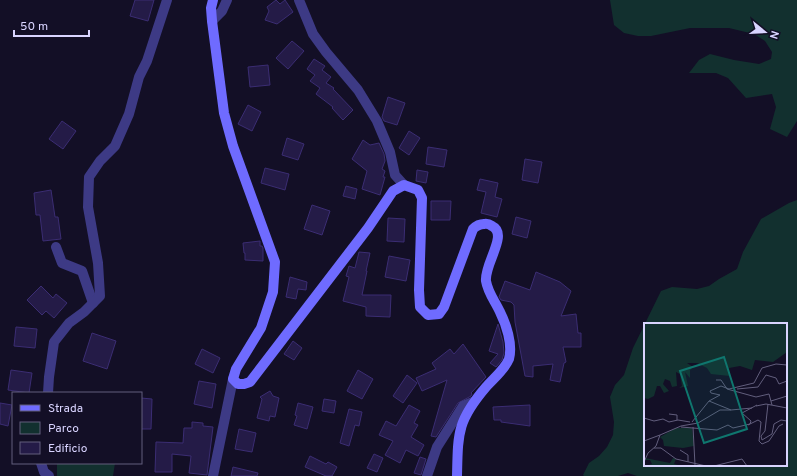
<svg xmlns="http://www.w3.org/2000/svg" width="797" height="476" font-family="Overpass,sans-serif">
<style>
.green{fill:#12302f;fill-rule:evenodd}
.building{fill:#241b47;stroke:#3b2d73}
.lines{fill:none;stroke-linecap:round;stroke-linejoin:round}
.street{stroke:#3d3a85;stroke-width:10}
.secondary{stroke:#6f6bff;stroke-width:10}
.inset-road{fill:none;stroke:#625e7d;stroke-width:1}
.view{fill:#0f766e;fill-opacity:0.15;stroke:#0f766e;stroke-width:2}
.inset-edge{fill:none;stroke:#d9d4ff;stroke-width:2}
</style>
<rect width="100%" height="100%" fill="#130f26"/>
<g class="green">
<path d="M610,0H797V121L787,137L770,129L776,107L772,94L746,98L728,78L716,73H689L699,60L710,54L734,60L759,64L771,59L772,52L765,41L754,34L729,28H690L651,36H638L624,33L614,25Z"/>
<path d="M797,200V476H637L628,473L618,476H584L583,475L589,463L599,456L607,447L613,435L614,422L610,397L615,385L624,375L633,348L661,291L672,287L697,289L709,286L719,279L737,269L743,252L761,219L789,203ZM645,324H786V465H645Z"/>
<path d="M57,463H115L113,476H57Z"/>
</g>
<g class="building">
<path d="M135,0H154L148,21L130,16Z"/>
<path d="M276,0L280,4L285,0L293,12L277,24L265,20L269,11L267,7Z"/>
<path d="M292,41L304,51L288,69L276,58Z"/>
<path d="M314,59L325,66L322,70L331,77L326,83L334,88L333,89L353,110L343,120L332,108L333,107L316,94L320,88L310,81L315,75L307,69Z"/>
<path d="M268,65L270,85L250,87L248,67Z"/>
<path d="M388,97L405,103L397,125L384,121L382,117Z"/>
<path d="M248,105L261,112L252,131L238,124Z"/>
<path d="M62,121L76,131L63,149L49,139Z"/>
<path d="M409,131L420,138L409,155L399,148Z"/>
<path d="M287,138L304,144L298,160L282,155Z"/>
<path d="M363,140L370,145L379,143L384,154L385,161L382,169L385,171L383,177H385L380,195L362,189L367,171L352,159Z"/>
<path d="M428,147L447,150L444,167L426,164Z"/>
<path d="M525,159L542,162L538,183L522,180Z"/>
<path d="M265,168L289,174L285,190L261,183Z"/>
<path d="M417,170L428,172L426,183L416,181Z"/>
<path d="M480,179L498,183L495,197L502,199L497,217L481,213L486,192L477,190Z"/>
<path d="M346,186L357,189L355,199L343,196Z"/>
<path d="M51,190L55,217H58L61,239L43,241L40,215H36L34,193Z"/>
<path d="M431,201H451L450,220H431Z"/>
<path d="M312,205L330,211L322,235L304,229Z"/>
<path d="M516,217L531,221L527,238L512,234Z"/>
<path d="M388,218L405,219L404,242L387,241Z"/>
<path d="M260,241V246H262L263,248V261L245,260V253H244L243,243Z"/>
<path d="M359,252L370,253L366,271H367L362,295H391L390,317L366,316V307L343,301L349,277L346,276L349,266L355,268Z"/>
<path d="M389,256L410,260L406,281L385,277Z"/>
<path d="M536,272L560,282L571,291L561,316L576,314L578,333H581V347H563L566,362L564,363L560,382L550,380L553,364L533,366V377L525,376L515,322L514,305L511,302L501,300L499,297L505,281L530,290Z"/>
<path d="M290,277L307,282L306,290L298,289L296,299L286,297Z"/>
<path d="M41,286L53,298L56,294L67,303L54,318L46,311L42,315L27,300Z"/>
<path d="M498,324L503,342L504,353L502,360L496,367L490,363L498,354L489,351Z"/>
<path d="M16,327L37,329L35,348L14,346Z"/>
<path d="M92,333L116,341L107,369L83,361Z"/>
<path d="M293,341L302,348L294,360L284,354Z"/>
<path d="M463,344L486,377L471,393L472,394L471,396L458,403L436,437L431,436L447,380L422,391L416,378L436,369L432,363L450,349L454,354Z"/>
<path d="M202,349L220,358L213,373L195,364Z"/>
<path d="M11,370L32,373L29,393L8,390Z"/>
<path d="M358,370L373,379L362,399L347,391Z"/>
<path d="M407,375L417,383L403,403L393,396Z"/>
<path d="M199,381L216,384L212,408L194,404Z"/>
<path d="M270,391L273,396L279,398L275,417L270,416L269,421L257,418L262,399L260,397Z"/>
<path d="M141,398L152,399L151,429H141Z"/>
<path d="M324,399L336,401L334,413L322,411Z"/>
<path d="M0,403L12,405L8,426L0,424Z"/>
<path d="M298,403L313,407L307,429L294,425L297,416L295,415Z"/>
<path d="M409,405L420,411L414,423L418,425L411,437L424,445L418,456L406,450L400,463L385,455L393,441L379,435L386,421L396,426Z"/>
<path d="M530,405V426L501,422V420H494L493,407Z"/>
<path d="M349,409L362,412L359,426L355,425L349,446L340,443Z"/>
<path d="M192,422L203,423V426L213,427L207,475L189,473L191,456L172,454V472H155L156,442L183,443L184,428H192Z"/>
<path d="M239,429L256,433L252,452L235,449Z"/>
<path d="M374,454L383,458L377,472L367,468Z"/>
<path d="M310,456L326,464L328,462L337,467L332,476H326L305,467Z"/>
<path d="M420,457L426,459L421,475L414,473Z"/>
<path d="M233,467L258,473L257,476H231Z"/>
</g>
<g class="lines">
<g class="street">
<path d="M299,0L313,34L326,52L358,90L377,121L390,152L395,175L404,185"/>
<path d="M212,21L222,11L227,0"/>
<path d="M56,247L62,263L82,271L93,303"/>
<path d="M48,393L49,377L54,342L69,323L84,312L100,296L98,263L88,207L89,177L100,161L115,146L129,114L139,77L147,61L167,0"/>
<path d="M41,463L44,472L49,476"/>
<path d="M213,476L233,379"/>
<path d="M427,476L437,447L463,406L473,402"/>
</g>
<path class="secondary" d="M213,0L211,8L212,21L224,113L233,146L275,262L273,292L261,328L236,369L233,379L238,384H244L250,382L368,228L393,191L404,185L418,190L422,198L419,290L420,307L428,315L439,314L444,307L473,229C476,226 479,224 484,224C487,223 489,224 492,226C509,234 484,264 486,281C488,293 495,301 500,312C506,324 513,344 509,359C505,369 493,379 486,387C457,421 458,433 457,476"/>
</g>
<g transform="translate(644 323)">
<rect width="143" height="143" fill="#130f26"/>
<path d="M0,0H143V29L129,39L111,37L108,47L96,43L85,45L86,53L67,51L63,45L53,40H43L49,44L46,47V55L41,49L44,63L35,65L38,63L36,51L32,49L33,63L28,64L26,58L21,56L19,61L25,68L20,70L16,63H13L10,73L4,76L0,75ZM32,105H48L50,123L39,125L20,123L19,117L16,114ZM1,135L26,140L29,135L32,136L30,141L38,143H1L8,141L6,137H1Z" fill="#12302f"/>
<path class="inset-road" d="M72,57H77L83,66L112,74L125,71L128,82M93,66L114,64L122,52L132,55L135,61L143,58M127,78L143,73M124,81L121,108L117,113L118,117L128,111L130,101L137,97L143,98M112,83L122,81L143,85M87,87L108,85M25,91L33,92V97M0,95L10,98L19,96L25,99L34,97L46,99M48,99L65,78M104,102L114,97L117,99L115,118L118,121L125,118L135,103L139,101M37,104L73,107L84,102L89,105L106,101L107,98L98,90L113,82M49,104L51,142M0,118L16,112M10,125H17L32,136L62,143M36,127L44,132V139M0,139L4,130L12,123L16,112L37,103L54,100L76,87H87L65,78L76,72L67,70L66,68L77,63L85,66L110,60L118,45L132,41L143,42M70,143L98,136L103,143"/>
<path class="view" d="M80,34L103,106L60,120L36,48Z"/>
<rect width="143" height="143" class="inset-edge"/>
</g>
<rect x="12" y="392" width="130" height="72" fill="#130f26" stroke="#625e7d"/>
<rect x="20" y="405" width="20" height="6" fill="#6f6bff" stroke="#625e7d"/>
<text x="48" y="412" font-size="12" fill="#d9d4ff">Strada</text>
<rect x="20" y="422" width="20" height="12" fill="#12302f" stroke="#625e7d"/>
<text x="48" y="432" font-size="12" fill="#d9d4ff">Parco</text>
<rect x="20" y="442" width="20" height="12" fill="#241b47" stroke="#625e7d"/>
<text x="48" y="452" font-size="12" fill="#d9d4ff">Edificio</text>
<g transform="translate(765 32) rotate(108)" stroke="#130f26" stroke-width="3" paint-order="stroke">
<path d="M0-3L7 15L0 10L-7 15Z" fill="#d9d4ff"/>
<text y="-6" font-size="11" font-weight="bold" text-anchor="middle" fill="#d9d4ff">N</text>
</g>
<path d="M14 30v6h75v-6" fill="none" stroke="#d9d4ff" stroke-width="2"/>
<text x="20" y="30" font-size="12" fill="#d9d4ff" stroke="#130f26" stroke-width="3" paint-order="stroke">50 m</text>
</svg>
